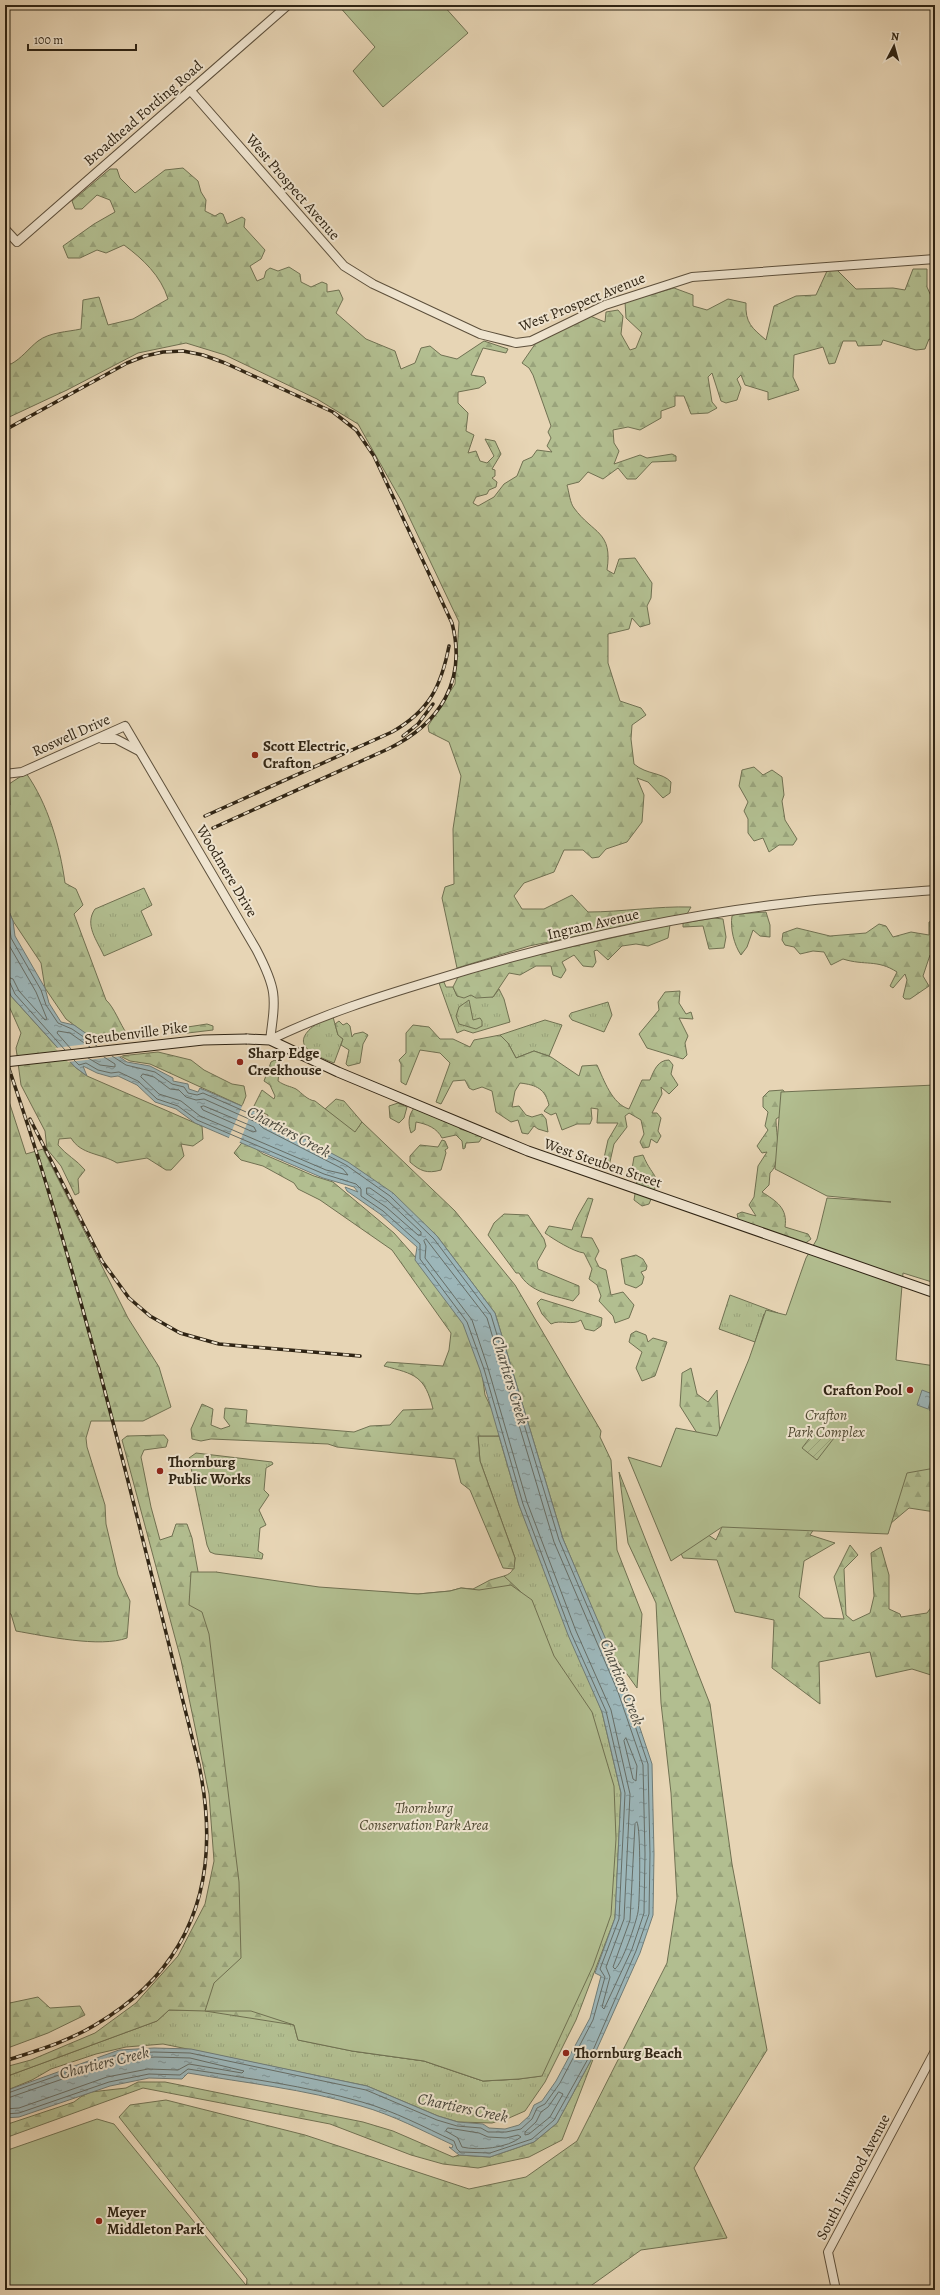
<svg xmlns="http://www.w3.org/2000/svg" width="940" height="2295" font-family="Alegreya,serif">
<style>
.grass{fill:url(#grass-tufts);stroke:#707152}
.forest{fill:url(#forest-firs);stroke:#707152}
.park{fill:#b2be90;stroke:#707152}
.garden{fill:url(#garden-furrows);stroke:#707152}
.water{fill:url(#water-ripples);stroke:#707c77}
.pier{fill:#e7d5b5}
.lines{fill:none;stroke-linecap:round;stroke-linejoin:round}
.shore{stroke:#666d66;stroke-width:1}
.tertiary-casing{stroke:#5d503c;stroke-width:10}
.secondary-casing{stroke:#2f2414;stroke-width:11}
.tertiary{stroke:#efe4cf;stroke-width:8}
.secondary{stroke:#efe4cf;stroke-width:9}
.rail-casing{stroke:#2f2414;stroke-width:3.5}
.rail{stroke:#efe4cf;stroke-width:2;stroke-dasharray:6;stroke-linecap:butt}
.secondary-bridge-casing{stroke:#2f2414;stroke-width:11;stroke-linecap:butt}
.secondary-bridge{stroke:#efe4cf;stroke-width:9}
.poi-dot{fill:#8f2418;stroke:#efe4cf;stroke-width:1.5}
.labels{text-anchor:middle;stroke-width:4;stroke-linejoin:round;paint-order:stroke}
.street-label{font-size:15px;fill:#2f2414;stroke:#efe4cf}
.poi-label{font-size:15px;font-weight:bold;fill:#2f2414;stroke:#efe4cf;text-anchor:start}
.park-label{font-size:15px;font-style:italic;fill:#504a33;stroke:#efe4cf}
.water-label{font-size:16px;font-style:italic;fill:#4a483d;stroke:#efe4cf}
</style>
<defs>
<pattern id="grass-tufts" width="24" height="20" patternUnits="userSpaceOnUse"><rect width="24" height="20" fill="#b2be90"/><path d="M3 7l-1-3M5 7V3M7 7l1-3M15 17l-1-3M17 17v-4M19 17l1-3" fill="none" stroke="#99a37b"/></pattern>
<pattern id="forest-firs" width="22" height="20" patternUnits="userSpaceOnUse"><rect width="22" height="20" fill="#b2be90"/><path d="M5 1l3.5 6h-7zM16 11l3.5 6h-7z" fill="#99a37b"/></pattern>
<pattern id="garden-furrows" width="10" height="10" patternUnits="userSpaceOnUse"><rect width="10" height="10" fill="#b2be90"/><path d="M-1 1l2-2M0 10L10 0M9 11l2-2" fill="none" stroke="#99a37b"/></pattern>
<pattern id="water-ripples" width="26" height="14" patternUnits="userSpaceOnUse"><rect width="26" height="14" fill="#9cb6b9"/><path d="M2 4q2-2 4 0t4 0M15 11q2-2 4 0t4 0" fill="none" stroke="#809495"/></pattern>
</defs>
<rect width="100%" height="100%" fill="#e7d5b5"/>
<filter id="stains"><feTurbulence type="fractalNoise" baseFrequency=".005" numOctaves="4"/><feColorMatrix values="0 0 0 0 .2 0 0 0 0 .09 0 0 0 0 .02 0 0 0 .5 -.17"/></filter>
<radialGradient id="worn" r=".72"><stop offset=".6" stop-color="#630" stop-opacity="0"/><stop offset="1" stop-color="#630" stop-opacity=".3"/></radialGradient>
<g class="grass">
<path d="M144,888L152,905L141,911L152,935L104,956C97,940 84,925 95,909Z"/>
<path d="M444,982L446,987H453L457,996L471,994L493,997L499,989L504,999L510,1022L473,1033L464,1030L457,1033L439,983Z"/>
<path d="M608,1002L612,1015L604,1032L572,1020L569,1016L571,1013Z"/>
<path d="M333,1017L338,1035L343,1039L334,1063C314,1055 288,1045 315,1025L314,1023Z"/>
<path d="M545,1020L562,1025L549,1056L534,1051L516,1058L508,1043L500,1035Z"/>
<path d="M336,1099L344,1101L362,1122L355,1133L325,1109Z"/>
<path d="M730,1295L778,1313L764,1314L755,1342L719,1329Z"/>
<path d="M478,1436H499L519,1505L602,1712L621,1793L615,1918L576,2020L545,2082L525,2111L509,2118L492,2123L458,2122L438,2116L367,2086L163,2044L126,2047L96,2054L51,2069L32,2080L5,2091V2077L157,2021L169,2010L251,2011L294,2025L352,2051L424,2061L483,2081L519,2079L541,2076L508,1586L504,1576C514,1573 514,1567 515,1558L480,1461Z"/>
<path d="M196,1453L272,1462L273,1464L266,1468L264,1490L269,1495L259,1510L266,1525L260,1528L258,1551L263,1554L262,1559L215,1554L210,1552L207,1545L189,1458Z"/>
</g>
<g class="forest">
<path d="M183,168L198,181L201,192L206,200L205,211L215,216L220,213L223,214L227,224L242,217L245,219L244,227L265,250L261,259L250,266L257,281L264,278L266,271L270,268L278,271L289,267L300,274L301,282L311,287L322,282L327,284V292L339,290L343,299L336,313L366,339L395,351L401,369L415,363L421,348L430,346L441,355L457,359L484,341L508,349L506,353L483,348L471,375L484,377L486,383L479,388L458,392V403L468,413L466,431L474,435L468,453L476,451L480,461L487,463L494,456L485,439L495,441L501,454L492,469L495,470V476L492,478L497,482L496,487L489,490L487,494L476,497L473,503L478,506L494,497L504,484L517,476L523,461L532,457L537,450L552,452L547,446L551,438L548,432L551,426L533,375L529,368L522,363L540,337L590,316L605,322L606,312L618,310L623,316L621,334L630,350L636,348L642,333L626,318L625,302L674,288L693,295V306L707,310L728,299L746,303C745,323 752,328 766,340L774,306L796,296L816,295L827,271L836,269L856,289L893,288L905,290L913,269H927V287L935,305V341L929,339L925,349L916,350L883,340L881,345L858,346L856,341H843L835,363L829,364L823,347L794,355L793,377L799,390L768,400V392L745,385L741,375L737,379L741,388L737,400L726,403L721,401L712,373L708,377L712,402L717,408L708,413L691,414L684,396H675V406L661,411V418L640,430L628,427L613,430L614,443L619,451L614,464L640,455L647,458L672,454L676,456V461L652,462L636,479H627L618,468L603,479L588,472L579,482L567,485C569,492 570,503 574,508C593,534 613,531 607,570L614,574L619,559L635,558L652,583L651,598L647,606L650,624L640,627L632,618L629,629L608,634V663L620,701L641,708L646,715L632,725L631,739L634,764C647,775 662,772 671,782L670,793L663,798L648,782L637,778L644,795L642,822L627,842L606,849L599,857L592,858L583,850H564L554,872L524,883L514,896L522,909H544L572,895L588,912C622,912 657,906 691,907L687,914L529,946L457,968L442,898L445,887L454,884L453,829L461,776L449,742L429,732L428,726L455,684L459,622L402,502L358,424L317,399L225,355L186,343L138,353L67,390L5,419V362L11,364C22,358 28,349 38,341C50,332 67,332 81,329L83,300L99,297L108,325L133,319L168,299C161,276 143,259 124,245L106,253L97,250L80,258H68L63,246L94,224L115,212L110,200L97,195L82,209H75L72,201L110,169H117L120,178L135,193L165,170Z"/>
<path d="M754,767L763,775L772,770L782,777L784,795L782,801L785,820L797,839L793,845H779L769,852L763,838L754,841L748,833V819L744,811L748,802L739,786L742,770Z"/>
<path d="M26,773C48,804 60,846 65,883L76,889L83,905L74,914L106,1000C114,1007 120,1024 127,1034L143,1029L146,1038L126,1040L113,1032L105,1037L87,1035L66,1019L45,988L41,963L13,921L5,902V807L10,805L9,784Z"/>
<path d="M766,912L770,925V937L760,936L753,930L747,947L741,955C734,945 730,928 732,916L736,914Z"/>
<path d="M714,918L723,919L726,937L724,948L709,949L703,926L683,927V923Z"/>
<path d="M935,920V955H930L923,976L929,986L910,999H905L903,997L907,980L905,974L893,988L890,986L897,972C877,959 865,966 843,959L831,965L824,952L813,951L800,954L794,947L785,945L782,940L783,933L797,928L830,936L866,933L879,924L886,926L893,937L911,932L929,935V922Z"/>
<path d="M670,925L668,938L648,946L636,944L622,946L608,960L597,950L594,951L596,962L593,967L583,966L574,955L562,962L566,970L561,978L553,975L551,966H536L520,975L509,973L493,997L476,998L471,995L464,998L457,996L453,987L458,977L472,971L516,959Z"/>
<path d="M5,981L11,996L75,1067L87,1076L202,1126L203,1139L193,1146L181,1144L184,1156L171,1170H166L147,1158L117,1163C101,1153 81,1155 71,1138L59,1139L58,1145C66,1155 77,1160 85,1170L78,1179L79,1193L75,1195L61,1166L47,1149L45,1131L21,1085L16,1048L21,1033L5,997Z"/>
<path d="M680,991L679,1003L686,1014L691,1012L693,1019L679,1018L688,1036L685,1043L687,1055L683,1059L647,1048L639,1034L659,1010L658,1002L665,992Z"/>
<path d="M469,1000L473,1020L480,1018L482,1021V1026L476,1029L459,1024L456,1016L459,1007Z"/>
<path d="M339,1021L343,1025L347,1023L350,1026L352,1037L354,1034L363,1032L368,1035L363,1044L360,1063L348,1066L346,1064L349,1050L341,1045L343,1039L338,1035L335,1024Z"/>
<path d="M207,1024L213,1026V1030L171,1035L181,1028Z"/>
<path d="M413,1025L429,1027L440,1039H453L470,1047L474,1040L500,1035L508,1043L516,1058L534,1051L551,1057L579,1076L582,1066L597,1065C604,1080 612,1104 629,1109L642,1080H650C654,1070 658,1060 669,1060L673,1065L671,1074L678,1085L669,1094L661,1087L662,1094L652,1113H657L661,1118L658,1131L661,1136L657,1143L651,1139L649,1147L643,1148L640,1142L644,1134L641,1120L629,1113L625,1116L627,1127L614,1144L609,1166L606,1168L602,1167L608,1140L618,1123H597L598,1109L591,1108L592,1119L590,1124H577L562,1130L556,1113L551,1115L544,1111L549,1105C545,1089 537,1085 520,1083L515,1091L512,1107L519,1106L526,1115L532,1117L542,1114L546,1119L548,1132L538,1129L534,1126L528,1134L522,1133L518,1120L511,1122L496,1112L492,1091L482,1087L473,1090L469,1088L465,1080L453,1081L441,1104L436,1102L450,1063L440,1053L420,1050L406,1085L401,1082V1064L399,1060L406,1053V1033Z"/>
<path d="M158,1052L191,1060L204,1070L232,1084L244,1086L246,1096L242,1106L150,1064L130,1061L120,1056Z"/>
<path d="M275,1060L280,1064L278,1081C285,1086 290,1086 296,1089C302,1093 307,1100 315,1101L355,1132L362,1122L455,1211L515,1285L601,1431L600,1437L611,1460L617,1550L642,1614L637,1688L609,1649L563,1539L495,1313L437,1236L267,1119L268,1115L253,1108L262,1090L274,1099L275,1096L270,1085L264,1081L271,1062Z"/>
<path d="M5,1089L26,1154L43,1149L128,1318L159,1367L171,1407L143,1421H91L86,1438L87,1447L105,1505L106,1524L118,1575L130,1601L127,1638C100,1648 45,1636 16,1631L11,1614L5,1612Z"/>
<path d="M783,1090L787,1095L782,1115L776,1119C776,1135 783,1161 770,1173L769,1185L762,1192C776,1201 788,1208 785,1227L808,1234L811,1239L803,1245L739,1222L737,1214L742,1212L756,1216L749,1205L754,1197L758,1166L767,1152L762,1153L757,1146L768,1130L765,1126L768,1112L763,1107V1097L769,1091Z"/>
<path d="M398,1103L407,1107L404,1118L399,1123L390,1118L389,1106Z"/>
<path d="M414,1108L458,1126L460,1129L483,1136L479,1142L466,1143L465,1148L463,1149L462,1141L456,1135L442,1138C437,1128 427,1124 416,1122L415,1130L411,1133C408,1124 408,1116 414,1108Z"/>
<path d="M244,1140L263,1154L314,1176L333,1182L394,1233L424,1267L469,1325L482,1373L485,1395L501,1428L499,1436H478L480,1461L515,1558L514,1569L503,1568L470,1490L461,1483L455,1459L337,1447L328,1444L211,1439L201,1441L192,1439L191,1429L202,1404L213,1409L211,1425L221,1429L230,1426L224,1418L225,1408L247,1410L246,1423L354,1432L370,1426L390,1425L403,1410L433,1409C425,1376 415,1374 384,1366L387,1362L443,1366L449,1350L451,1333L392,1250L320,1200L298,1189L294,1183L263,1166L241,1160L234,1153Z"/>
<path d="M442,1140L445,1141L448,1148L445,1150L446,1153L441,1170C427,1174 420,1171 410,1162V1156L420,1145L438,1147Z"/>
<path d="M643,1155C654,1182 663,1171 649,1204L642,1206L634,1200L638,1175L632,1169L634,1157Z"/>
<path d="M588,1198L593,1199L581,1237L592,1238L599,1251L595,1259L599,1267L606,1270L611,1295L623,1292L634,1305L629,1318L615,1323L613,1316L599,1301L601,1296L597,1285L589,1279L592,1269L584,1253C574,1252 553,1239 545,1233L549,1226L572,1230C575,1219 582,1209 588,1198Z"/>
<path d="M504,1214L528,1215L544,1239L546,1246L537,1262L538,1269L579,1286V1294L573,1301C553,1295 530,1293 519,1273H516L488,1235L494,1223Z"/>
<path d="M636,1255L643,1259L647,1266L646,1270L641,1272L644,1277L642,1284L636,1288L625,1284L621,1259Z"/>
<path d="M541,1299L602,1318L601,1326L594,1331L585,1329L581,1320C572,1326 561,1319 551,1324L542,1314L537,1303Z"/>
<path d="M636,1331L646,1335L648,1342L653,1338L667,1342L655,1376L642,1381L636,1368L642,1352L629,1342L631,1334Z"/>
<path d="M691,1368L697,1394L708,1402L717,1390L720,1436L709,1452L680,1406L682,1373Z"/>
<path d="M164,1435L168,1440L166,1447L144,1450L141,1457L151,1507L160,1540L172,1536L176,1524H187L192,1538L202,1594L216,1572L267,1593L385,1592L418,1594L450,1591L461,1588L473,1589L490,1580L504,1576L522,1593L525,2055L519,2079L483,2081L424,2061L352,2051L298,2040L294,2025L205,2011L169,2010L157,2021L5,2077V2067L31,2060L95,2033L136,2003L178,1956L205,1904L214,1861L209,1794L181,1660L122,1440L127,1436Z"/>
<path d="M935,1465V1512L909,1508L884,1529L818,1523L810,1535L835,1543L804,1561L799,1597L824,1618L844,1619L834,1577L850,1545L858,1555L844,1569L846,1615L853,1621L870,1613L874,1596L871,1553L881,1547L889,1575V1609L900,1614L901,1617L927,1613L935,1602V1674L931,1675L912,1669L876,1677L870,1652L819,1662L820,1704L772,1668L774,1620L735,1612L717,1560L683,1558L674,1538L697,1528L716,1540L741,1485Z"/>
<path d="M619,1472L710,1704L732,1864L767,2050L694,2168L727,2238L641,2250L585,2290H246L247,2279L119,2117L130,2105L166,2100L305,2135L469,2189L526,2177L577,2141L667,1963L677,1898L671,1793L661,1703L656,1603L628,1543Z"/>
<path d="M38,1997L50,2008L80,2006L85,2015L48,2033L5,2049V2004Z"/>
<path d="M597,2049L562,2140L529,2157L478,2168L443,2164L411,2155L330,2124L143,2088L5,2138V2125L74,2102L82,2096L91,2092L126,2088L138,2082H165L363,2122L393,2131L453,2157L459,2155L490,2157L534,2142L557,2123Z"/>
</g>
<g class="park">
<path d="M338,5H443L468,33L383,107L353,71L375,47Z"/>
<path d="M935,1085V1217L932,1282L903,1273L896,1360L935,1366V1468L907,1473L888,1534L722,1527L671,1561L628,1457L661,1467L676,1428L717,1436L749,1359L766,1310L786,1315L806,1258L817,1239L827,1198L891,1202L827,1196L775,1169L781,1092Z"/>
<path d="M191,1572H216L319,1587L418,1594L450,1591L461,1588L479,1590L511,1585L532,1600L554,1656L592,1712L614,1786L616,1839L611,1915L593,1966L542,2076L519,2079L483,2081L424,2061L352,2051L298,2040L294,2025L251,2011H205L214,1983L241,1958L239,1882L209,1634L202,1612L189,1605Z"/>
<path d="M97,2119L114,2124L250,2290H5V2151Z"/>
</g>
<path class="garden" d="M819,1426L834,1438L817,1460L802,1448Z"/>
<g class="water">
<path d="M5,902L13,921L15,936L45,988L49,1003L61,1022L74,1025L127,1062L150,1066L173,1078V1081L188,1084L189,1089L198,1092L200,1088L267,1117V1119L348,1162L393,1193L437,1236L495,1313L563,1539L627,1689L652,1764L654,1854L653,1915L640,1953L597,2049L557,2123L534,2142L490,2157L459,2155L449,2147L452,2148L453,2145C423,2131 393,2115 361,2106C305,2089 245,2083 188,2073L182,2079L149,2078L110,2086L19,2117L5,2118V2091L119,2050L154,2048L191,2049L367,2086L438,2116L458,2122L483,2124L489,2128L505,2129L519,2125L529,2116L534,2105L542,2101L556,2081L590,2018L601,1976L595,1973L615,1918L621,1793L602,1712L568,1635L519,1505L480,1370L463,1324L415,1260L417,1247L380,1214L347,1191L345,1187L358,1192L354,1187L323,1178L195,1123L176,1109L155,1102L137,1085L118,1076L111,1077L97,1073L83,1066L87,1076L75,1067L11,996L5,981Z"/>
<path d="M922,1390L935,1395V1412L929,1410L932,1396L928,1409L917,1405Z"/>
</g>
<g class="pier">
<path d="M103,1042L123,1056L68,1062L55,1048Z"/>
<path d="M243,1104L253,1108L239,1144L228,1140Z"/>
</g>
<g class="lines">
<g class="shore">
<path d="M5,912L9,922L11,938L41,990L46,1005L58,1023L72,1029L97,1046"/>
<path d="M5,931L6,940L36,992L47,1019L45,1020L19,991L13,979L5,976"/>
<path d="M5,981L10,983L15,994L65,1050"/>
<path d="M71,1049L57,1033L58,1031L70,1033L90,1047"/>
<path d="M88,1058L100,1065L115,1067V1064L104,1057"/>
<path d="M143,1074L154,1077L170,1089L179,1090L186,1097L196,1100L204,1099L258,1123L263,1128L343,1169L348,1175L326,1170L200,1116L181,1101L159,1094L141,1077Z"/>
<path d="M204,1106L254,1127L256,1131L253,1132L203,1110L201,1107Z"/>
<path d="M367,1188H370L387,1200L421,1232V1235H418L386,1207L367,1194Z"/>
<path d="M426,1239L487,1318L554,1542L618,1692L643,1765L645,1854L644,1913L632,1949L604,2009L602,2007L610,1977L606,1967L624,1919L630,1794L611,1710L576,1631L527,1502L488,1368L472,1320L425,1258L426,1246L424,1241Z"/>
<path d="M626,1738L637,1766L636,1781L633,1779L624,1741Z"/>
<path d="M637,1822C641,1828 640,1901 638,1912C636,1923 622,1964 615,1969L613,1967L630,1920L635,1824Z"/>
<path d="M559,2092L563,2094L550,2117L529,2134L525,2135V2132L536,2122L541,2112L548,2107Z"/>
<path d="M5,2094L119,2054L154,2052L190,2053L366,2090L437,2120L457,2126L481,2128L488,2132H506L521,2129L532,2119L537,2108L545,2104L560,2083L593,2020L605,1977L600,1969L619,1919L625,1793L606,1711L571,1633L523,1504L484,1369L467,1322L420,1259V1244L383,1211L361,1196V1189L356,1184L324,1174L197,1120L178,1106L157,1099L138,1081L119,1072L111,1073L98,1070L86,1063L79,1065L74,1060"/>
<path d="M5,2099L120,2059L155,2057L190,2058L244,2071L242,2073L189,2064L178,2070L148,2069L107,2077L19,2108L5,2109"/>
<path d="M5,2114L19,2113L109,2082L149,2074L180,2075L188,2069C246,2078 306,2086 362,2102C394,2111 424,2127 454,2141L457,2149L460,2152L490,2153L532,2139L554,2120L594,2048L636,1951L649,1914L650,1854L648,1764L623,1690L559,1540L491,1315L434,1239L390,1196L346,1165L265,1123L262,1119L203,1093L197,1095L188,1093L184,1087L172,1084L155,1072L126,1065L112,1056"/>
<path d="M448,2128L479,2133L488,2137L506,2138L518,2135L521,2137C508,2148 478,2151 462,2147L458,2138L446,2131Z"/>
</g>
<defs>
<g id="tertiary">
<path d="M190,90L344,266L373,284L480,334L516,343L531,341L605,305L692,277L935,259"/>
<path d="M5,229L17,242L288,5"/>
<path d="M102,739H116L139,751"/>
<path d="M5,774L22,772L125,726L256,949C277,989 276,996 270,1040"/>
<path d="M270,1040C323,1014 378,997 434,980C547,945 663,918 781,904C832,897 884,894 935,890"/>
<path d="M836,2290L828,2252L935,2051"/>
</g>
<path id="secondary" d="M247,1039L270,1040L338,1072L528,1151L935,1293"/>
</defs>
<use href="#tertiary" class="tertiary-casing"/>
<use href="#secondary" class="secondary-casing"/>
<use href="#tertiary" class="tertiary"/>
<use href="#secondary" class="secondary"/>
<defs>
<g id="rail">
<path d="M5,430L127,363L145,356L163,352L183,351L203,355L225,363L333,412L356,430L374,456L452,623C467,681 440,724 388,749L213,828"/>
<path d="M403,736L418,724L433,704"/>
<path d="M205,816L392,732C429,711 441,687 449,646"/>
<path d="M5,1057C85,1288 139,1528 199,1765C222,1875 196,1966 95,2025C67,2042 35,2051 5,2061"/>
<path d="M30,1119L102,1261L129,1298L150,1316L180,1333L219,1344L360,1356"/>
</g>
</defs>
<use href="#rail" class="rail-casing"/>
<use href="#rail" class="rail"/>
<defs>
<path id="secondary-bridge" d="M5,1062L203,1040L247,1039"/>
</defs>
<use href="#secondary-bridge" class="secondary-bridge-casing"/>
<use href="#secondary-bridge" class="secondary-bridge"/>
</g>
<g class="poi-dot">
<circle cx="255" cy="755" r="4"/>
<circle cx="240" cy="1062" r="4"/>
<circle cx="910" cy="1390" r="4"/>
<circle cx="160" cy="1471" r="4"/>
<circle cx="566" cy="2053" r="4"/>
<circle cx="99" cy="2221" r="4"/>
</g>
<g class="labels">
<g class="street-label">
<text transform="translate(143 113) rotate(-41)" y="5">Broadhead Fording Road</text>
<text transform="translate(293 187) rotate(49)" y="5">West Prospect Avenue</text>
<text transform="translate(582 302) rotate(-22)" y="5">West Prospect Avenue</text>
<text transform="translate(71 735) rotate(-24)" y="5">Roswell Drive</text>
<text transform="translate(227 871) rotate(59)" y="5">Woodmere Drive</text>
<text transform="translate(593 924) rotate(-13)" y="5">Ingram Avenue</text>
<text transform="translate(136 1033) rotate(-7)" y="5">Steubenville Pike</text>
<text transform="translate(603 1163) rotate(19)" y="5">West Steuben Street</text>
<text transform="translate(853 2177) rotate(-62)" y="5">South Linwood Avenue</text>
</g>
<g class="poi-label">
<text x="263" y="751">Scott Electric,<tspan x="263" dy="17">Crafton</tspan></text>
<text x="248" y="1058">Sharp Edge<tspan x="248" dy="17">Creekhouse</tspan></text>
<text x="902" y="1395" text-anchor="end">Crafton Pool</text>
<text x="168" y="1467">Thornburg<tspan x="168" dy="17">Public Works</tspan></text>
<text x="574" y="2058">Thornburg Beach</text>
<text x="107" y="2217">Meyer<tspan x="107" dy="17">Middleton Park</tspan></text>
</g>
<g class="park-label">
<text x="826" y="1420">Crafton<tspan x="826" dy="17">Park Complex</tspan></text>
<text x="424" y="1813">Thornburg<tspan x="424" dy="17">Conservation Park Area</tspan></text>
</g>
<g class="water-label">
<text transform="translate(289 1131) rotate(28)" y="6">Chartiers Creek</text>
<text transform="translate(511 1380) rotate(73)" y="6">Chartiers Creek</text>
<text transform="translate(623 1682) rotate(68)" y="6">Chartiers Creek</text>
<text transform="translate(104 2062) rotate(-14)" y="6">Chartiers Creek</text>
<text transform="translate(463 2107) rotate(12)" y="6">Chartiers Creek</text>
</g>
</g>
<rect width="940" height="2295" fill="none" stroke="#e7d5b5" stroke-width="20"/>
<rect x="6" y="6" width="928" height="2283" fill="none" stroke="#2f2414" stroke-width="2"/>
<rect x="10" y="10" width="920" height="2275" fill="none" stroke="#2f2414"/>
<g transform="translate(894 46) rotate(6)" stroke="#efe4cf" stroke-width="3" paint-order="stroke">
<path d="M0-3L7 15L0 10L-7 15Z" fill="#2f2414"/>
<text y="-6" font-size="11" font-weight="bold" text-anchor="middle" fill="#2f2414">N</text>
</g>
<path d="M28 44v6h108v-6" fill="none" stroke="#2f2414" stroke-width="2"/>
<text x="34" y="44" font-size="12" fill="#2f2414" stroke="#efe4cf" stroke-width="3" paint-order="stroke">100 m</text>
<rect width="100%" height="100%" filter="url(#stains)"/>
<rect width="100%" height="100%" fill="url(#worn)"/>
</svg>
